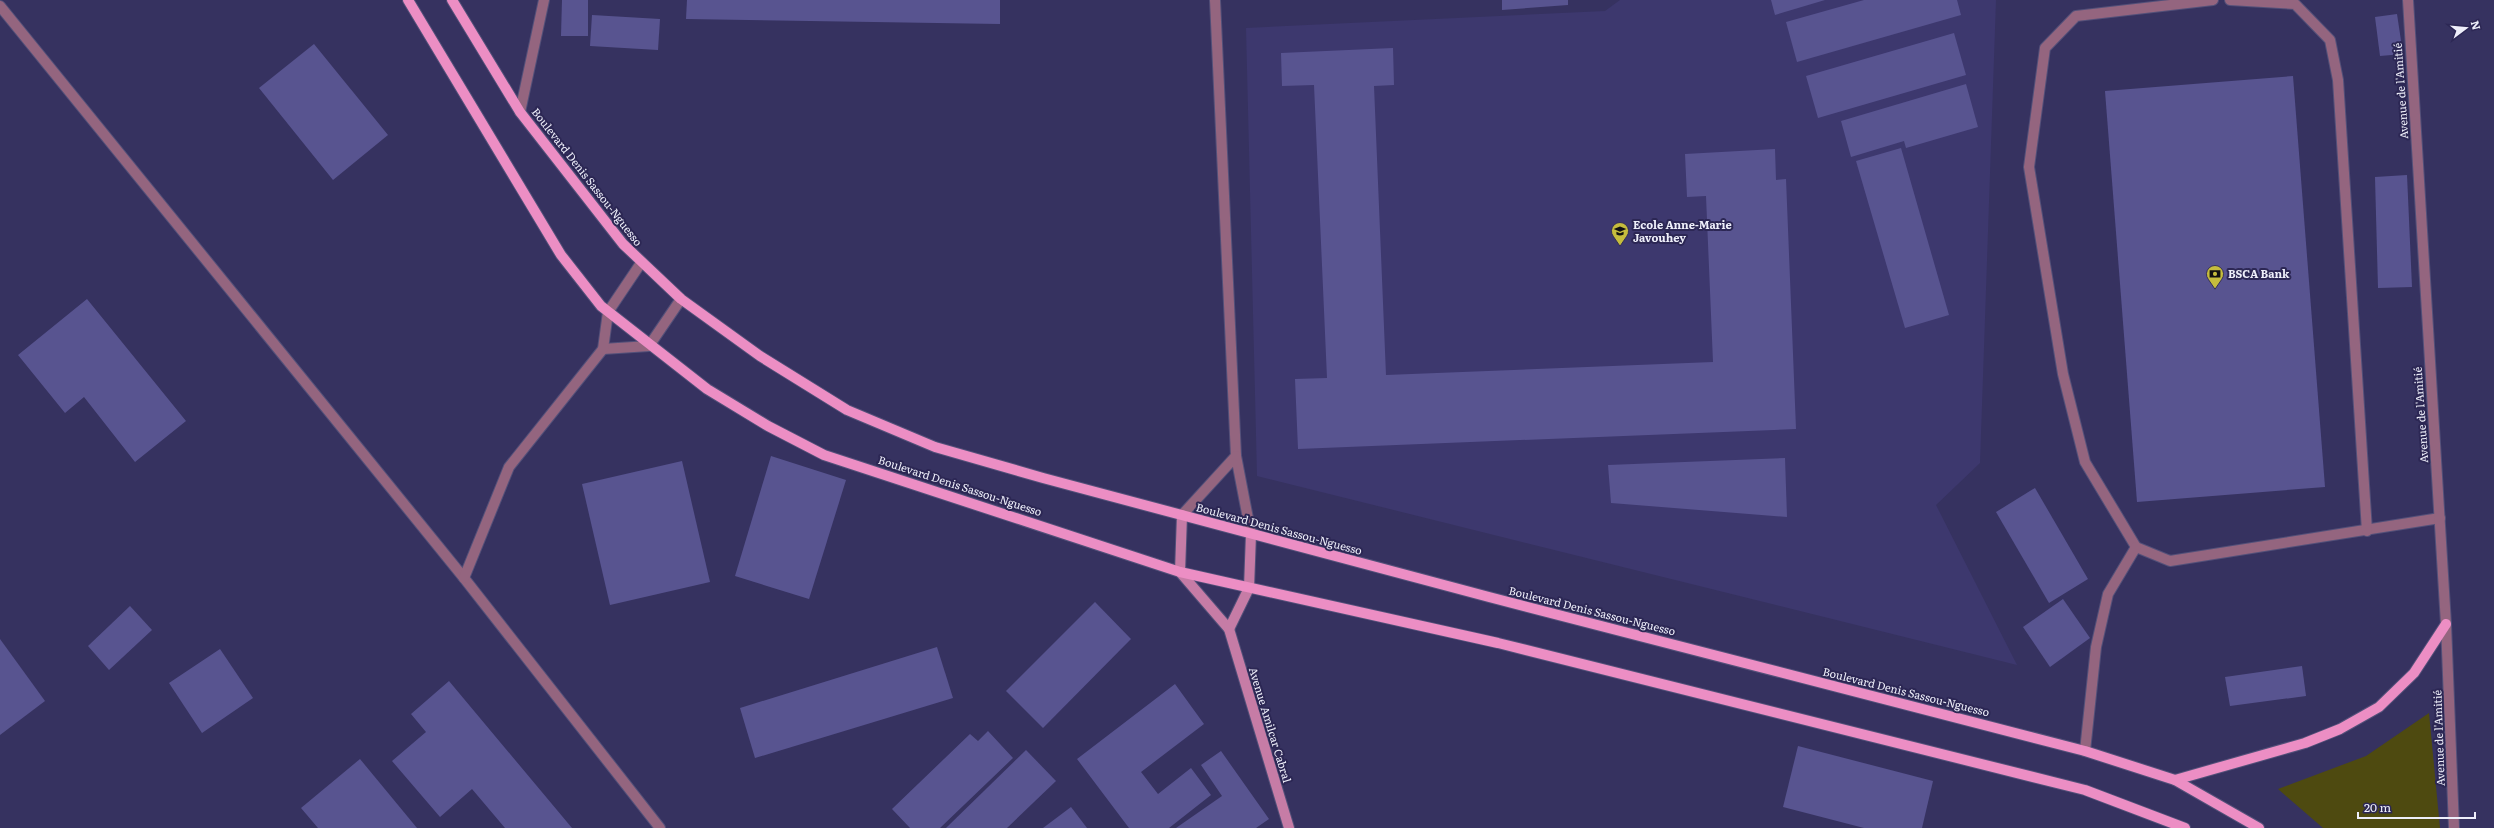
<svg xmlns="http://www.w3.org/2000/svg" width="2494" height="828" font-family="Literata,serif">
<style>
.built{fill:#3d386e}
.green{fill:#4e4a10}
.building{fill:#585490}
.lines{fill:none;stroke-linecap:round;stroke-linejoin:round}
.lane-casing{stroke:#535079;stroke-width:12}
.street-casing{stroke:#535079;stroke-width:12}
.secondary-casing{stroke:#535079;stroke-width:12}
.primary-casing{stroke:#535079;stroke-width:12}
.lane{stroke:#94657f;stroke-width:10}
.street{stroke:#94657f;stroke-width:10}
.secondary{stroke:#c67ca6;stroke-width:10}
.primary{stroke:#ec8ec4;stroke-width:10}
.labels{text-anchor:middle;stroke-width:4;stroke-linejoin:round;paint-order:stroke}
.street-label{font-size:11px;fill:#eeeffa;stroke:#2c2754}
.poi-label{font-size:11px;font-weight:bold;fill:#eeeffa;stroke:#2c2754;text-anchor:start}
</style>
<rect width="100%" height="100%" fill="#363260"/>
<path class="built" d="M1620,0H1996L1980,463L1936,505L2017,665L1257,476L1246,28L1605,11Z"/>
<path class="green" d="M2429,713L2440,828H2323L2278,789L2366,756Z"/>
<g class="building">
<path d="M562,0H588V36H561Z"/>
<path d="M687,0H1000V24L686,19Z"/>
<path d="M1502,0H1568V5L1502,10Z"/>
<path d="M1771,0H1825L1775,15Z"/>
<path d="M1864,0H1957L1961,15L1797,62L1786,22Z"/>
<path d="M2397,14L2403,54L2380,56L2375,17Z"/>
<path d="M592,15L660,19L658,50L590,46Z"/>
<path d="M1954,33L1966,75L1818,118L1806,76Z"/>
<path d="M314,44L388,135L333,180L259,88Z"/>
<path d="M1393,48L1394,85L1374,86L1386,375L1713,362L1706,196L1687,197L1685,154L1775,149L1776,180L1786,179L1796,429L1298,449L1295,379L1327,378L1314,85L1282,86L1281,53Z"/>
<path d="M2293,76L2325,487L2137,502L2105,91Z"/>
<path d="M1966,84L1978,127L1906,148L1904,141L1851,157L1841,121Z"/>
<path d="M1901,148L1949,315L1905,328L1856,161Z"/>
<path d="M2407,175L2412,287L2378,288L2375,177Z"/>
<path d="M87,299L186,421L135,462L84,397L65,413L18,355Z"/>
<path d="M771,456L846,480L809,599L735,576Z"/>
<path d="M1785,458L1787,517L1611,503L1608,465Z"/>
<path d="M682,461L710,582L610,605L582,484Z"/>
<path d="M2035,488L2088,579L2049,603L1996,512Z"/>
<path d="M2063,599L2090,638L2050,667L2023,627Z"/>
<path d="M1095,602L1131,639L1043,728L1006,691Z"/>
<path d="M130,606L152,630L109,670L88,646Z"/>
<path d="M0,639L45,701L0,735Z"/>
<path d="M937,647L953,698L755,758L740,708Z"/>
<path d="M220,649L253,698L202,733L169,683Z"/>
<path d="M2302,666L2306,696L2230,706L2225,677Z"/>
<path d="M449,681L572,828H505L472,789L440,817L392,761L426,732L411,714Z"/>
<path d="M1175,684L1204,724L1141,772L1158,794L1191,768L1211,795L1169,828H1129L1077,759Z"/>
<path d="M988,731L1013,758L940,828H910L892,809L970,734L978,741Z"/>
<path d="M1798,746L1933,781L1922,828H1864L1783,807Z"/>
<path d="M1026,750L1056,781L1007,828H946Z"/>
<path d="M1221,751L1269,819L1256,828H1176L1222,796L1201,765Z"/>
<path d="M360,759L417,828H318L301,808Z"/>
<path d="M1071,807L1087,828H1043Z"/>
</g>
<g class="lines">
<defs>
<g id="lane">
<path d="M2213,0L2076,16L2045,48L2029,167L2063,374L2085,462L2136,547L2170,561L2440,518"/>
<path d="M2230,0L2295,4L2330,40L2338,80L2367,531"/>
<path d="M0,6L464,578L660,828"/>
<path d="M603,349L649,346L681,299"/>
<path d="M464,578L509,467L603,349L608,312L641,263"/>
<path d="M2085,751L2096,647L2108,594L2136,547"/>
</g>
<g id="street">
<path d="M1215,0L1236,456L1251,534"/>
<path d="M2408,0L2446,624L2454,828"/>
<path d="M520,112L544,0"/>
<path d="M1182,515L1236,456"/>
</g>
<g id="secondary">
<path d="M1182,515L1180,572L1229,629L1289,828"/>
<path d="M1229,629L1249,588L1251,534"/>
</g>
<g id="primary">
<path d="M408,0L561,255L601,306L707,389L768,426L824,455L1180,572L1498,643L2085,790L2185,828"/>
<path d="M452,0L520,112L623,244L681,299L760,356L847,410L935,447L1043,478L1489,597L2085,751L2175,780L2259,828"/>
<path d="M2175,780L2305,743L2340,729L2379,707L2414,673L2446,624"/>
</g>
</defs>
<use href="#lane" class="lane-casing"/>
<use href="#street" class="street-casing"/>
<use href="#secondary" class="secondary-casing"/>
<use href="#primary" class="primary-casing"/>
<use href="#lane" class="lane"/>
<use href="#street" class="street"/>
<use href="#secondary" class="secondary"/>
<use href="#primary" class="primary"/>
</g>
<defs>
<symbol id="school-pin" viewBox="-11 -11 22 30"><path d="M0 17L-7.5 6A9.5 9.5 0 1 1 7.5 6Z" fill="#c5bc3d" stroke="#2c2754"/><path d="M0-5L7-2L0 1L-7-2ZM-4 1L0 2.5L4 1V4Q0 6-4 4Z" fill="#111"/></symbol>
<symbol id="bank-pin" viewBox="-11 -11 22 30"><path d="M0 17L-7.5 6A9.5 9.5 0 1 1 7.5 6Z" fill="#c5bc3d" stroke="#2c2754"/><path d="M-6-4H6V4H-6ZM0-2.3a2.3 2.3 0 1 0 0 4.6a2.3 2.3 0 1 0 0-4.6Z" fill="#111"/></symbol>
</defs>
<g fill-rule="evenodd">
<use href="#school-pin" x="1610" y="221" width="20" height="27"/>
<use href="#bank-pin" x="2205" y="264" width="20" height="27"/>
</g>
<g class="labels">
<g class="street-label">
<text transform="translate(2401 91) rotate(-94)" y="4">Avenue de l'Amitié</text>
<text transform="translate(587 177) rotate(52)" y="4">Boulevard Denis Sassou-Nguesso</text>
<text transform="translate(2421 415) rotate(-94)" y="4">Avenue de l'Amitié</text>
<text transform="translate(960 486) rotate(18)" y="4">Boulevard Denis Sassou-Nguesso</text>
<text transform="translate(1279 529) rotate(15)" y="4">Boulevard Denis Sassou-Nguesso</text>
<text transform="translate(1592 611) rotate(14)" y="4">Boulevard Denis Sassou-Nguesso</text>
<text transform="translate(1906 692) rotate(14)" y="4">Boulevard Denis Sassou-Nguesso</text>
<text transform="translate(1270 725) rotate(73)" y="4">Avenue Amilcar Cabral</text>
<text transform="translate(2439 738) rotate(-92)" y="4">Avenue de l'Amitié</text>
</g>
<g class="poi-label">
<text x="1633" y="229">Ecole Anne-Marie<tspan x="1633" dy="13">Javouhey</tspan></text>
<text x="2228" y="278">BSCA Bank</text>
</g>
</g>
<g transform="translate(2466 28) rotate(74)" stroke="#2c2754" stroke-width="3" paint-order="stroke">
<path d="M0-3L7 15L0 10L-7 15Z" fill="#eeeffa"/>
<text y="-6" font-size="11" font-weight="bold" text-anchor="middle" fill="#eeeffa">N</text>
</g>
<path d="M2358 812v6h117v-6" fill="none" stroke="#eeeffa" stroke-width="2"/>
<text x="2364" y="812" font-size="12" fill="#eeeffa" stroke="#2c2754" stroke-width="3" paint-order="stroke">20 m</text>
</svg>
